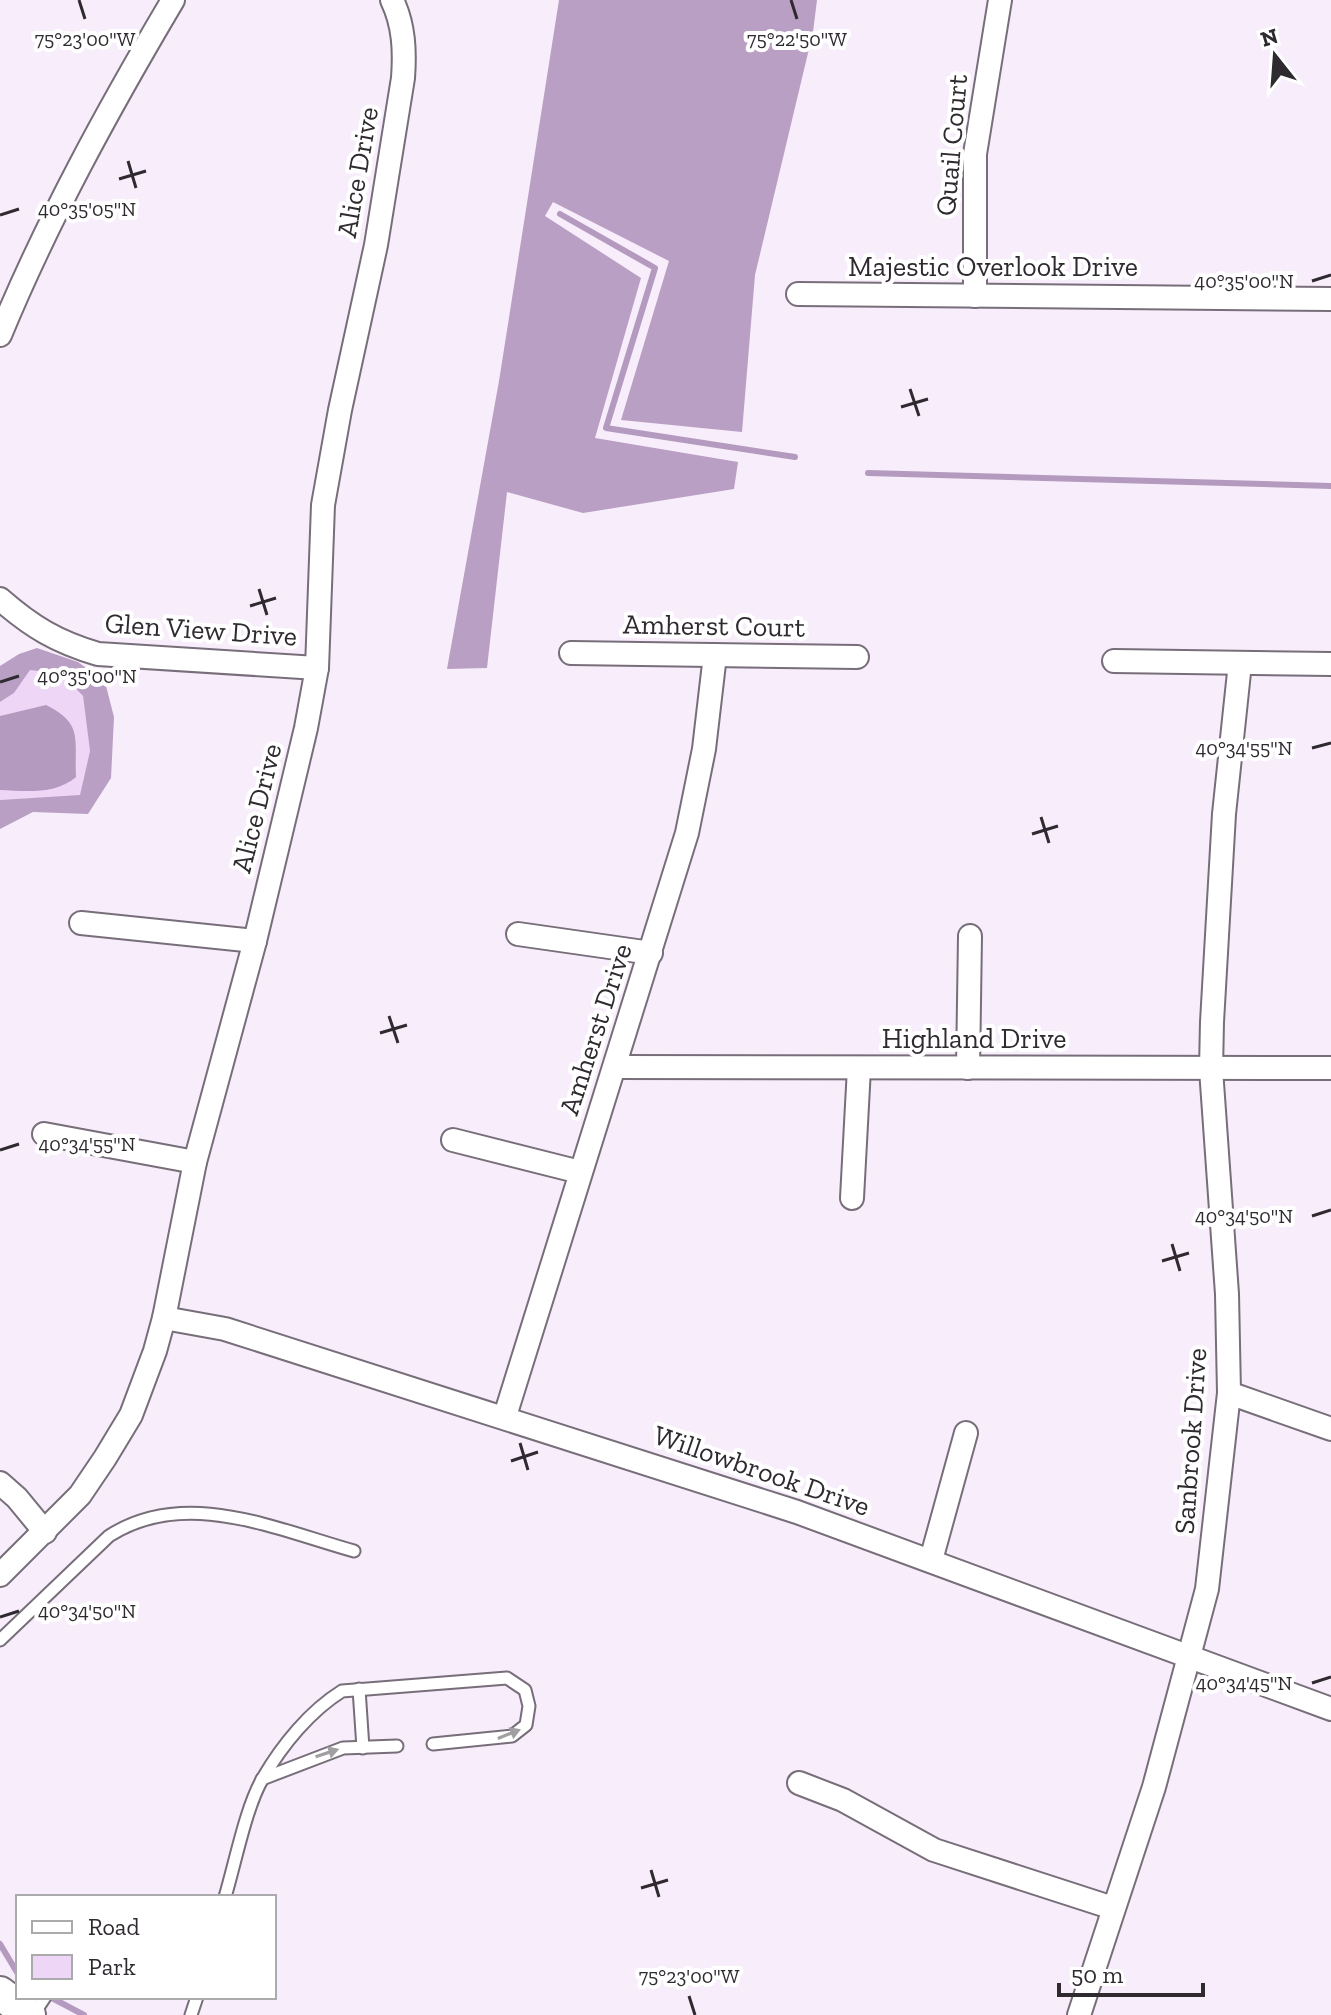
<svg xmlns="http://www.w3.org/2000/svg" width="1331" height="2015" font-family="'Zilla Slab',serif">
<style>
.green{fill:#eed6f7}
.forest{fill:#b99fc3}
.water{fill:#b49abe}
.lines{fill:none;stroke-linecap:round;stroke-linejoin:round}
.stream{stroke:#b49abe;stroke-width:6}
.lane-casing{stroke:#776e7a;stroke-width:15}
.street-casing{stroke:#776e7a;stroke-width:26}
.secondary-casing{stroke:#776e7a;stroke-width:36}
.lane{stroke:#fff;stroke-width:11}
.street{stroke:#fff;stroke-width:22}
.secondary{stroke:#fff;stroke-width:32}
.oneway{fill:#a19fa1}
.ticks{fill:none;stroke:#2e2a2f;stroke-width:3}
.labels{text-anchor:middle;stroke-width:8;stroke-linejoin:round;paint-order:stroke}
.street-label{font-size:28px;fill:#2e2a2f;stroke:#fff}
.ticks-label{font-size:20px;text-anchor:middle;fill:#2e2a2f;stroke:#fff;stroke-width:8;stroke-linejoin:round;paint-order:stroke}
</style>
<rect width="100%" height="100%" fill="#f7edfb"/>
<path class="green" d="M30,670L62,674L83,696L90,751L80,796L0,800V702L14,693Z"/>
<g class="forest">
<path d="M559,0H817L813,32L755,275L742,432L621,420L669,261L553,202L545,216L641,278L595,438L738,462L734,489L583,513L507,492L487,668L447,669L499,381Z"/>
<path d="M37,648L78,662L105,682L114,717L111,778L88,814L33,812L0,829V800L80,795L90,751L83,696L62,674L30,670L14,693L0,702V666L19,654Z"/>
</g>
<path class="water" d="M46,705C84,724 74,739 76,777C55,795 26,791 0,790V716Z"/>
<g class="lines">
<g class="stream">
<path d="M560,214L655,268L606,428L795,457"/>
<path d="M868,473L1331,486"/>
<path d="M0,1944L18,1974"/>
<path d="M50,1997L84,2015"/>
</g>
<defs>
<g id="lane">
<path d="M0,1640L109,1536C185,1487 275,1529 354,1551"/>
<path d="M359,1689L363,1748"/>
<path d="M262,1779L343,1748L397,1746"/>
<path d="M225,1897C235,1864 246,1806 263,1778C282,1745 310,1711 342,1691L507,1678L525,1690L529,1706L526,1725L512,1736L433,1744"/>
<path d="M33,2015L45,1997"/>
<path d="M191,2015L197,1997"/>
</g>
<g id="street">
<path d="M798,294L1331,299"/>
<path d="M975,296V154L1000,0"/>
<path d="M0,335C48,219 109,108 173,0"/>
<path d="M0,599C32,627 57,642 98,654L317,668"/>
<path d="M571,653L857,657"/>
<path d="M1114,661L1331,664"/>
<path d="M81,923L255,941"/>
<path d="M518,934L651,953"/>
<path d="M616,1067L1331,1068"/>
<path d="M968,1068L970,936"/>
<path d="M44,1134L195,1162"/>
<path d="M453,1140L580,1172"/>
<path d="M852,1198L859,1068"/>
<path d="M164,1318L225,1329L797,1512L1331,1709"/>
<path d="M1229,1393L1331,1429"/>
<path d="M505,1416L687,833L704,749L715,655"/>
<path d="M0,1483L17,1498L45,1532"/>
<path d="M931,1560L966,1433"/>
<path d="M0,1575L80,1495L105,1458L131,1415L155,1351L164,1318L195,1162L255,941L306,728L317,668L323,505L340,410L376,245L403,78C405,51 404,25 392,0"/>
<path d="M799,1783L843,1800L934,1850L1113,1908"/>
<path d="M1079,2015L1154,1787L1207,1589L1229,1393L1227,1294L1211,1069L1212,1022L1224,814L1240,663"/>
</g>
<path id="secondary" d="M0,1993L29,2015"/>
</defs>
<use href="#lane" class="lane-casing"/>
<use href="#street" class="street-casing"/>
<use href="#secondary" class="secondary-casing"/>
<use href="#lane" class="lane"/>
<use href="#street" class="street"/>
<use href="#secondary" class="secondary"/>
</g>
<defs><path id="oneway-solid" d="M-6-.8H1V-3.2L6.5 0L1 3.2V.8H-6Z" transform="scale(2)"/></defs>
<g class="oneway">
<use href="#oneway-solid" transform="translate(509 1734) rotate(-22)"/>
<use href="#oneway-solid" transform="translate(327 1753) rotate(-18)"/>
</g>
<path class="ticks" d="M79,0L85,19M791,0L797,19M128,161L136,188M119,179L146,171M0,215L19,209M1312,281L1331,275M910,389L919,416M901,407L928,399M259,589L267,615M250,606L276,598M0,682L19,676M1312,748L1331,743M1041,817L1049,843M1032,834L1058,826M389,1016L398,1043M380,1033L407,1025M0,1150L19,1144M1312,1216L1331,1210M1172,1244L1180,1271M1162,1261L1189,1253M520,1443L528,1470M511,1461L538,1452M0,1617L19,1611M1312,1683L1331,1677M651,1870L659,1897M641,1888L668,1880M689,1996L695,2015"/>
<g class="labels">
<g class="street-label">
<text transform="translate(951 145) rotate(-85)" y="10">Quail Court</text>
<text transform="translate(357 172) rotate(-80)" y="10">Alice Drive</text>
<text x="993" y="276">Majestic Overlook Drive</text>
<text transform="translate(714 625) rotate(1)" y="10">Amherst Court</text>
<text transform="translate(201 629) rotate(4)" y="10">Glen View Drive</text>
<text transform="translate(256 808) rotate(-76)" y="10">Alice Drive</text>
<text transform="translate(595 1029) rotate(-72)" y="10">Amherst Drive</text>
<text x="974" y="1048">Highland Drive</text>
<text transform="translate(1190 1441) rotate(-86)" y="10">Sanbrook Drive</text>
<text transform="translate(762 1470) rotate(19)" y="10">Willowbrook Drive</text>
</g>
</g>
<g class="ticks-label">
<text x="85" y="46">75°23'00"W</text>
<text x="797" y="46">75°22'50"W</text>
<text x="87" y="216">40°35'05"N</text>
<text x="1244" y="288">40°35'00"N</text>
<text x="87" y="683">40°35'00"N</text>
<text x="1244" y="755">40°34'55"N</text>
<text x="87" y="1151">40°34'55"N</text>
<text x="1244" y="1223">40°34'50"N</text>
<text x="87" y="1618">40°34'50"N</text>
<text x="1244" y="1690">40°34'45"N</text>
<text x="689" y="1983">75°23'00"W</text>
</g>
<rect x="16" y="1895" width="260" height="104" fill="#ffffff" stroke="#abaaac" stroke-width="2"/>
<rect x="32" y="1921" width="40" height="12" fill="#ffffff" stroke="#abaaac" stroke-width="2"/>
<text x="88" y="1935" font-size="24" fill="#2e2a2f">Road</text>
<rect x="32" y="1955" width="40" height="24" fill="#eed6f7" stroke="#abaaac" stroke-width="2"/>
<text x="88" y="1975" font-size="24" fill="#2e2a2f">Park</text>
<g transform="translate(1275 56) rotate(343)" stroke="#ffffff" stroke-width="6" paint-order="stroke">
<path d="M0-6L14 30L0 20L-14 30Z" fill="#2e2a2f"/>
<text y="-12" font-size="22" font-weight="bold" text-anchor="middle" fill="#2e2a2f">N</text>
</g>
<path d="M1059 1983v12h144v-12" fill="none" stroke="#2e2a2f" stroke-width="4"/>
<text x="1071" y="1983" font-size="24" fill="#2e2a2f" stroke="#ffffff" stroke-width="6" paint-order="stroke">50 m</text>
</svg>
